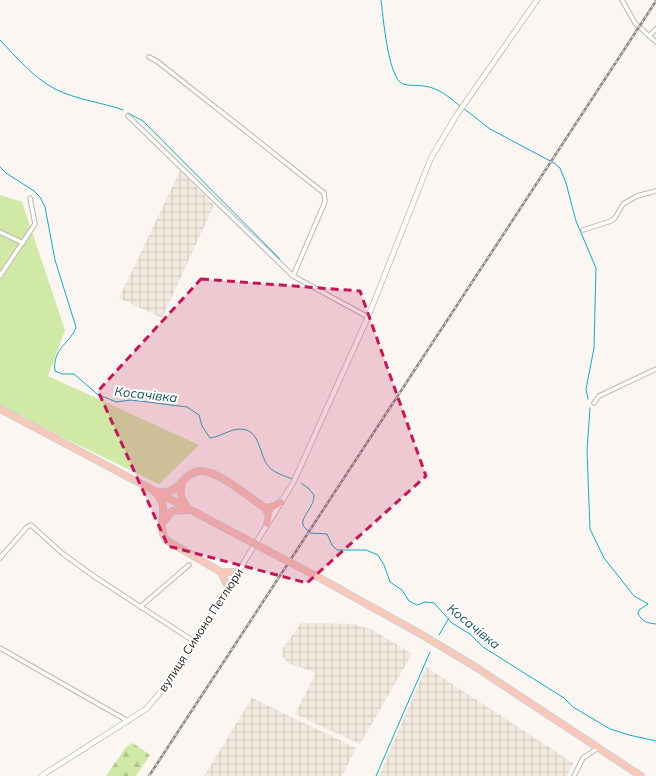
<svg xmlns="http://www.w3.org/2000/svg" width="656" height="776" font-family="Mulish,sans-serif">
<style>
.industrial{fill:url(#industrial-grid)}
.forest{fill:url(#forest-firs)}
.green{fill:#d0e9a7}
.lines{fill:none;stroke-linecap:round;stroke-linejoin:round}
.stream{stroke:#16a9c4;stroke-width:1}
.minor-casing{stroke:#bbb7b2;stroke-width:5.5}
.tertiary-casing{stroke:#bbb7b2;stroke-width:6}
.primary-casing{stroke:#d2d2d1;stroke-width:8}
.minor{stroke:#fff;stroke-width:3.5}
.tertiary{stroke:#fff;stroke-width:4.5}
.primary{stroke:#fbc7b8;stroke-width:5.5}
.rail-casing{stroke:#888582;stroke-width:2.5}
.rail{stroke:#fff;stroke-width:1;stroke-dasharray:3;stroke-linecap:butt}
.primary-bridge-casing{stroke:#d2d2d1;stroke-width:8;stroke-linecap:butt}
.primary-bridge{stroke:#fbc7b8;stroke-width:5.5}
.marked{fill:#c2185b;fill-opacity:0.2;stroke:#c2185b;stroke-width:3;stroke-dasharray:8 5;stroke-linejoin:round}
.labels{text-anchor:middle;stroke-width:4;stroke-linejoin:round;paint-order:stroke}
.street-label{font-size:12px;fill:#1e1d1b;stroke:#fff}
.water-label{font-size:13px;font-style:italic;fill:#1c515d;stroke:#fff}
</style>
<defs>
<pattern id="industrial-grid" width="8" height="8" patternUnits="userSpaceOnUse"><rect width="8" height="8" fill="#f3e9de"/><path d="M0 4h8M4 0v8" fill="none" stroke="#d0c7be"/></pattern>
<pattern id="forest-firs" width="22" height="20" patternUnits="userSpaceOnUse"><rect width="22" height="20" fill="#d0e9a7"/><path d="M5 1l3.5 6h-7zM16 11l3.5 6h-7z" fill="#b2c78f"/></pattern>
</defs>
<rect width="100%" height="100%" fill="#fbf6f1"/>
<g class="industrial">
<path d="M180,171L214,205L162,318L119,298Z"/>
<path d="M301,623L354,624L373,630L412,654L360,744L295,714L315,675L314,672L288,663L282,656L283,648Z"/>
<path d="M426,667L573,763L567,776H379Z"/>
<path d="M252,698L356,748L342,776H204Z"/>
</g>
<path class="forest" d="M133,743L150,755L136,776H106L126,747Z"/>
<path class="green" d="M0,195L22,202L65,330L48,376L199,445L159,484L0,407Z"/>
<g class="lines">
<g class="stream">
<path d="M381,0C383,15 388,79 403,84C409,86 417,85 424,86C439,88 449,97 460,106"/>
<path d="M0,40C17,58 33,77 55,89C77,100 101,102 123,110"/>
<path d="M463,108L490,129L554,163L560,168L566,183L576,221L596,268L594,348L586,389L588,399"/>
<path d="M128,113L143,121L280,259"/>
<path d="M0,167L6,173L34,191L40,197L45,207L55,260L76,327C71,343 52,348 55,371L62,374H74L97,394L116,402L131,400L187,407L199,415L202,426L210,438C220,437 230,429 240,429C262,429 258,457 270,468C275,473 285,476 292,479"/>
<path d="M590,408L587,451L590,529L604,558L634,596L648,604L639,610L638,614C643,622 647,623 656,624"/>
<path d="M301,483L308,488L314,495C315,506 300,518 303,525C304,528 308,530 310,533L327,534L332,545L337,550H366L378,555L384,565L390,582L402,590L409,601L417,605L425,602L434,603L452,623L470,634L483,647L564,698L573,707L610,729L629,735L656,741"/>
<path d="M439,635L449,618"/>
<path d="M376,776L430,652"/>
</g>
<defs>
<g id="minor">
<path d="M622,0L635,23L656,42"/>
<path d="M649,36L656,29"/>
<path d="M149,57L158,62L324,193L325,202L293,276"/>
<path d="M128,116L293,276L368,317"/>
<path d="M583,230L611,221L615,218L623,204L637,196L656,191"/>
<path d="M0,232L23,243"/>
<path d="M0,276L35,224L30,198"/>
<path d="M594,403L599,396L656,369"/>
<path d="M0,558L27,527L31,525L62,553L95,577L195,642"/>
<path d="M140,607L189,565"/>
<path d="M0,648L128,721"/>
<path d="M574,776L583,758L598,748"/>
</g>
<path id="tertiary" d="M41,776L146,709L171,680L293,483L368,317L431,158L456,116L537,0"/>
<g id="primary">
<path d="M0,409L236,534"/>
<path d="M182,483C179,493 181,500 188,508"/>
<path d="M159,492C179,496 183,471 201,471C219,471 250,498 265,508L269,515L267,524"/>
<path d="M156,493C172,510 155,525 166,540L221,572H238"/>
<path d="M265,508L275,506L281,502"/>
<path d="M165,520L172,511L187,510"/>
<path d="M221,572L228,587"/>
<path d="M318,577L424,636L474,666L641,776"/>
</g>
</defs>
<use href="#minor" class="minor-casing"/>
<use href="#tertiary" class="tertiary-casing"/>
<use href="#primary" class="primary-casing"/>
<use href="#minor" class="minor"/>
<use href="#tertiary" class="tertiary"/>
<use href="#primary" class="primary"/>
<defs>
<path id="rail" d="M149,776L656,1"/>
</defs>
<use href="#rail" class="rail-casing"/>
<use href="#rail" class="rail"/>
<defs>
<path id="primary-bridge" d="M236,534L318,577"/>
</defs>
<use href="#primary-bridge" class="primary-bridge-casing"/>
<use href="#primary-bridge" class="primary-bridge"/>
</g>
<path class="marked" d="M201,279L360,291L426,476L307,583L168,546L98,391Z"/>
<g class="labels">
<g class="street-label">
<text transform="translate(201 630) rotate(-57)" y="4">вулиця Симона Петлюри</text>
</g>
<g class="water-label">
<text transform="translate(146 394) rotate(6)" y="5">Косачівка</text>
<text transform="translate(474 626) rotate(39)" y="5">Косачівка</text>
</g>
</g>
</svg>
